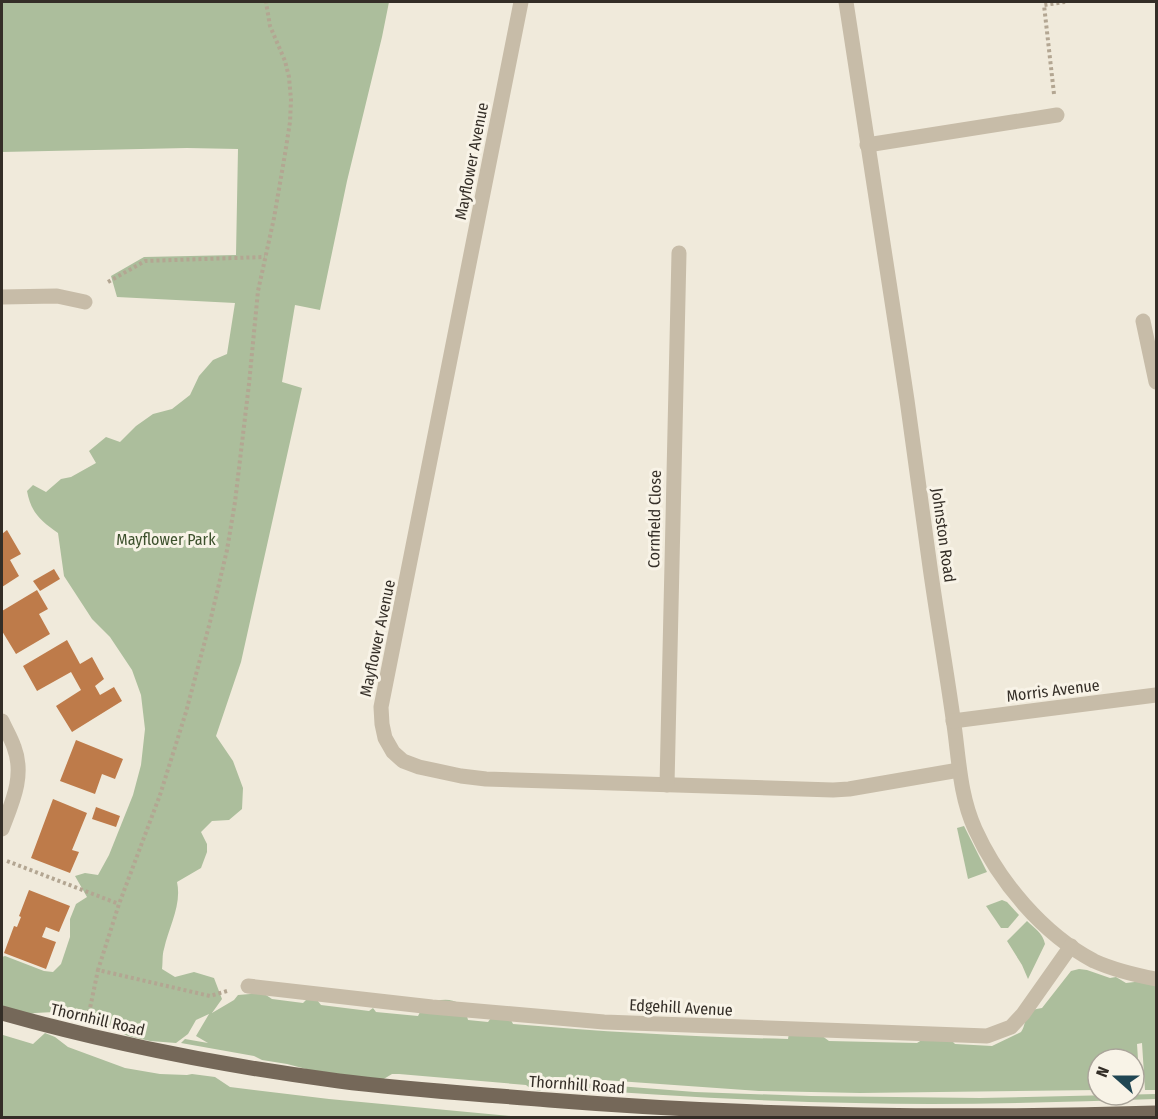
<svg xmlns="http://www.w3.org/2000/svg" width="1158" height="1119" font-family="'Fira Sans Condensed',sans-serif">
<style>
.green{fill:#acbe9c}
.building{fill:#be7b4a}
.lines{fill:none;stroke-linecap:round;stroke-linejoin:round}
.path{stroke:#b3a692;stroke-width:4;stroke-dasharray:3 3;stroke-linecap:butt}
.minor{stroke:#c7bca8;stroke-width:15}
.major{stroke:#756859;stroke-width:15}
.labels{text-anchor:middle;stroke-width:6;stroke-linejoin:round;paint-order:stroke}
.street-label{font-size:16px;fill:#342e27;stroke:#f8f3e7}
.park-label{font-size:16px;fill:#3d512d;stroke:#f8f3e7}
</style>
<rect width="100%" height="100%" fill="#f0eadb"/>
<g class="green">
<path d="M2,2H389L382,37L347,181L320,310L295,305L282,382L302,388L241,662L216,736L233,761L243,788L242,809L229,820L212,821L201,832L207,844V852L201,868L177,882C182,905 169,926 164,949C162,955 163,962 162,969L175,977L194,972L214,978L222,999L212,1013L234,1000L238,995L263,993L272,999L303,1003L309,997L317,1000L321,1005L369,1011L373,1008L376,1012L418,1016L424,1004C444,998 462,995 468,1020L488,1022L491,1018L511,1020L513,1024C605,1032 696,1037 788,1039L789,1033L806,1024L829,1041L917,1043L925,1038L953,1042L955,1044L992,1046L1021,1032C1029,1020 1020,1011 1042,1008L1071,971L1079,969L1087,970L1110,978L1116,977L1126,983L1143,981L1156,975V1090H1145L1142,1043L1137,1044L1140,1090H1134V1059H1098V1090L860,1093L759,1091L561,1077L554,1081L695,1092L811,1096L980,1098L1156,1094V1099C1056,1102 956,1106 856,1103C752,1101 649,1095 546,1087L540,1091L531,1089L526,1085L399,1074H392L382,1080L310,1070L287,1064L262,1060L254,1056L181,1043L185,1039L208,1043L196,1036L209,1014L196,1020L188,1034L176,1043L150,1041L128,1036L73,1011L35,1013L6,1019L2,1017V957L5,956L44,971L53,972L61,964L70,937V919L76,904L87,897L75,876L85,873L98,875L109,855L133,795L141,765L145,729L141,695L132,670L110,637L92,619L64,576L58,533C41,521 31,513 27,491L33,485L46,492L61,479L71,477L96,463L89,451L106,437L120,442L136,426L153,414L172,409L190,395L199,376L213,360L227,354L235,303L117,297L111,276L144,257L236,255L238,149L187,148L2,152Z"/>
<path d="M964,826L987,872L968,879L957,828Z"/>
<path d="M1002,900L1007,902L1019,915L1008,928H1001L986,906Z"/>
<path d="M1027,921C1034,928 1043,933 1045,944L1028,979L1022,965L1007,941Z"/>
<path d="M2,1031L3,1035L33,1044L45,1033L55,1037L68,1047L125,1068L160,1074L187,1075L192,1074L215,1077L230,1087L329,1099L522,1117H2Z"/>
</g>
<g class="building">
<path d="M7,530L21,554L10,560L19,576L2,587V534Z"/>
<path d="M54,569L60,579L40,591L33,581Z"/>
<path d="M37,590L48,609L39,614L50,634L16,654L2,631V611Z"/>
<path d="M67,640L80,664L92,657L104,679L95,686L100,695L114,687L122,701L72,732L56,706L81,690L71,672L37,691L23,666Z"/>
<path d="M76,740L123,759L115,779L102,774L95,794L60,781Z"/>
<path d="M53,799L87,813L72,850L79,852L70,873L31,858Z"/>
<path d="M96,807L120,816L116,827L92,819Z"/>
<path d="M29,890L70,906L59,932L46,927L42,937L56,942L46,969L4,953L14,926L17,927L21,917L19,916Z"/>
</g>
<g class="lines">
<g class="path">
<path d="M1054,94L1044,5L1065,2"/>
<path d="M108,282L145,261L265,257"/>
<path d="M7,861L119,904"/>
<path d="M227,991L210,996L98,970L119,904L160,795L186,712L210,622L227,550L235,502L249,384L258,291L274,218L285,154L290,122L291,100L289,77L285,61L270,26L266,2"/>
<path d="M89,1013L98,970"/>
</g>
<g class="minor">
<path d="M521,2L381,707L382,724L385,738L393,752L403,761L419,767L461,776L486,779L833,790L849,789L959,770"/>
<path d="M846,2C866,134 887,267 907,400C915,456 922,511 930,567C937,617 946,668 953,718C959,756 959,794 975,829C999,882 1043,934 1094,961C1114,970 1135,975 1156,979"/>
<path d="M867,145L1057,115"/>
<path d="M2,297L57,296L85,302"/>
<path d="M1143,321L1156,382"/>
<path d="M2,721C6,730 11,738 14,747C25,776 12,803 2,829"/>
<path d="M953,721L1156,695"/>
<path d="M667,785L679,253"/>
<path d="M248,986L432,1007L604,1022L987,1036L1011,1027L1023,1014L1071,946"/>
</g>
<path class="major" d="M2,1013C112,1044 225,1066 339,1081C409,1090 479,1094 549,1100C751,1116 954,1119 1156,1113"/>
</g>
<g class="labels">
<g class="street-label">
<text transform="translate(471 161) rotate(-79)" y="6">Mayflower Avenue</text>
<text transform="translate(654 519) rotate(-89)" y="6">Cornfield Close</text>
<text transform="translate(944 535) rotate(82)" y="6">Johnston Road</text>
<text transform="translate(377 638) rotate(-78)" y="6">Mayflower Avenue</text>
<text transform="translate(1053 690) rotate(-7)" y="6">Morris Avenue</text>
<text transform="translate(681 1007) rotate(3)" y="6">Edgehill Avenue</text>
<text transform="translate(98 1019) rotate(13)" y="6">Thornhill Road</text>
<text transform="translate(577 1084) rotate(4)" y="6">Thornhill Road</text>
</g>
<g class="park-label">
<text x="166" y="545">Mayflower Park</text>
</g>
</g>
<rect width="1158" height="1119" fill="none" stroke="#342e27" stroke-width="6"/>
<g transform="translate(1116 1077) rotate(291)"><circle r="28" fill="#f8f3e7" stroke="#aaa49a" stroke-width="1.5"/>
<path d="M0-4.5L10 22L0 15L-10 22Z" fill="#204653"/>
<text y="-9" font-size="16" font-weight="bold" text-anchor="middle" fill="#342e27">N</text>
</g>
</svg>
